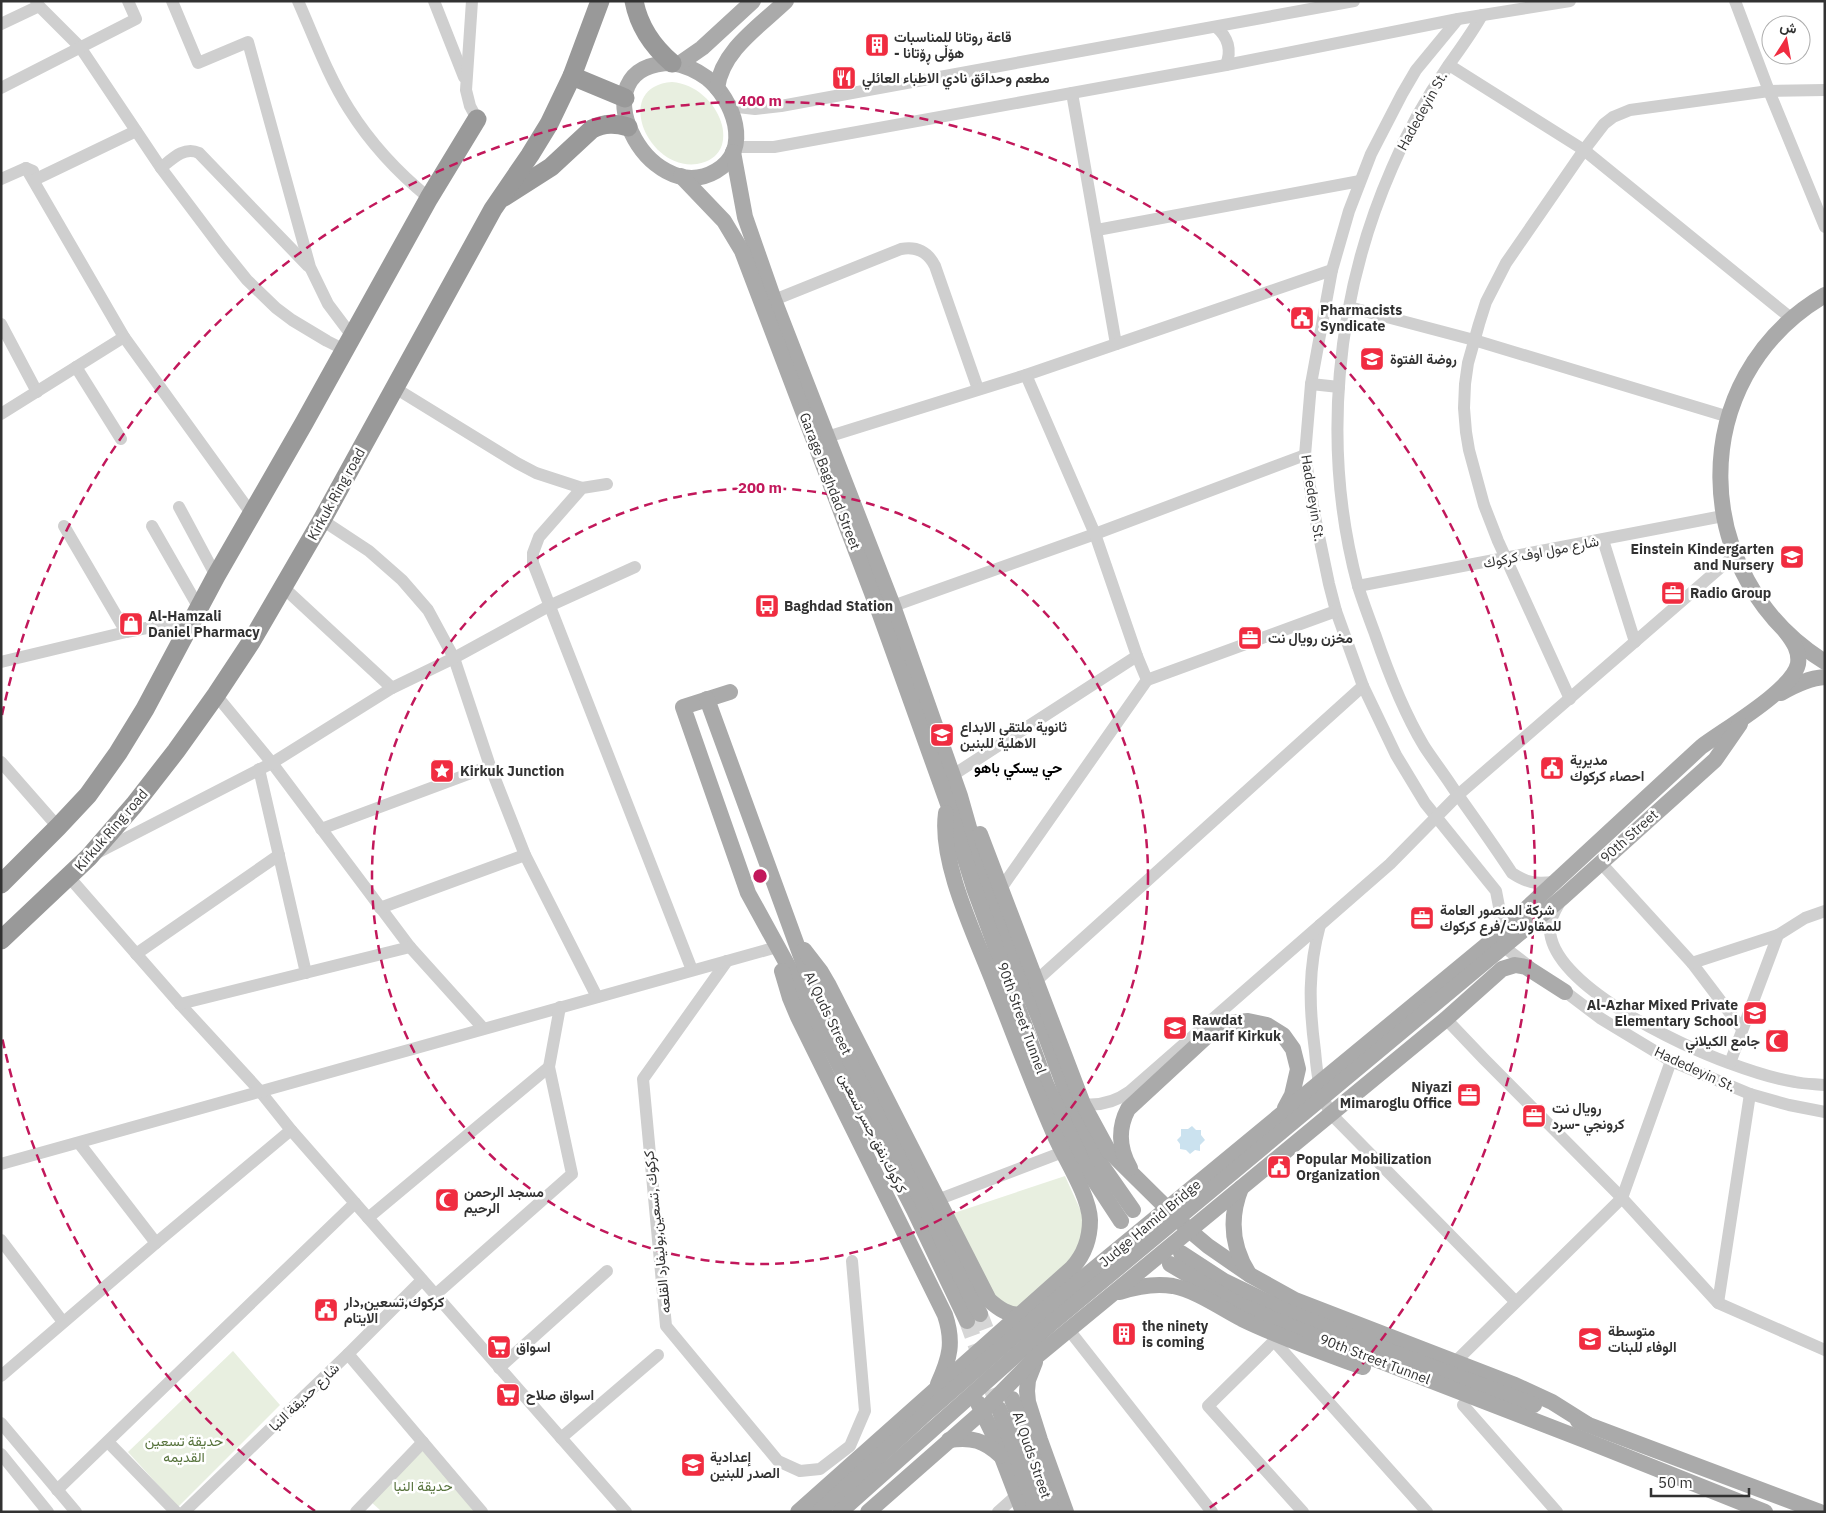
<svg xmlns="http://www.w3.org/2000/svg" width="1826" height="1513" font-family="'IBM Plex Sans',Vazirmatn,sans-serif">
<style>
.green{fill:#e8efe0}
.water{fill:#cbe2ef}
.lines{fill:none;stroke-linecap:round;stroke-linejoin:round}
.major-tunnel{stroke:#d6d6d6;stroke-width:16;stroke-dasharray:16 8;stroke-linecap:butt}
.minor{stroke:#cfcfcf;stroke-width:12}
.major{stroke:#aaa;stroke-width:16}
.highway{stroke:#999;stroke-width:19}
.ring{fill:none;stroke:#c2185b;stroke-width:2.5;stroke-dasharray:9 6}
.labels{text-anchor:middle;stroke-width:5;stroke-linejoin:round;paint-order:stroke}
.poi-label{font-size:14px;font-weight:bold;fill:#323232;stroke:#fff;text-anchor:start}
.street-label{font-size:14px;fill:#323232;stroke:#fff}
.park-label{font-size:14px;fill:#56723b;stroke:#fff}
.neighbourhood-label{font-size:15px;font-weight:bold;fill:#000;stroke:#fff}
.centre{fill:#c2185b;stroke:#fff;stroke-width:2.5}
.ring-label{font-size:15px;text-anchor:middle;font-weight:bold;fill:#c2185b;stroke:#fff;stroke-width:5;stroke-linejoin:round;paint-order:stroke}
</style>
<rect width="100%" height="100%" fill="#fff"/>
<g class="green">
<path d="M672,82C720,86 746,156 697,164C647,171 612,86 672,82Z"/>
<path d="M1065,1176L1089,1229L1075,1257L1021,1315L1000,1310L951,1214Z"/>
<path d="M233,1351L280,1405L178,1507L128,1452Z"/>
<path d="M425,1448L481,1512H379L380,1510L370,1501Z"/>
</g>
<path class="water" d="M1192,1126L1196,1130H1201V1135L1205,1140L1200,1145V1151L1195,1150L1190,1154L1186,1150L1180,1149V1144L1177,1140L1181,1136V1129H1188Z"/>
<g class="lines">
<g class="major-tunnel">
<path d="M980,1314L995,1353"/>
<path d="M967,1321L999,1409"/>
</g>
<g class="minor">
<path d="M36,1L39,6L80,47L161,168L222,249L247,280L276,308L292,320L327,341L345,350"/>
<path d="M172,1L198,63L248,42L310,267L328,304L352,336"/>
<path d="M298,1C314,37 328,76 349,109C371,144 397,172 429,198"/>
<path d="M434,1L464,77"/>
<path d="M472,1L466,90L470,106L477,119"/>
<path d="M1735,1L1769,91L1825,227"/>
<path d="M1482,15C1472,33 1460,49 1448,66C1426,98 1407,132 1392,168C1335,298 1321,449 1358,586C1363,602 1369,618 1375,634C1388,672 1403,711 1424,746C1433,760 1444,774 1453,788C1473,816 1493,844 1512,873C1527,883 1535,884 1554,882"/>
<path d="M1458,19L1416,70L1402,94L1371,154L1349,211L1332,270L1311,384L1305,455L1314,512L1329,584L1336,611L1363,686L1396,755L1425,803L1496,891L1501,917L1498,934"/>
<path d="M1,24L39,6"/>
<path d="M1216,27C1228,37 1232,50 1226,65"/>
<path d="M1449,65L1584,150L1792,319"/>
<path d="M1,88L136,19L128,1"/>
<path d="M1072,93L1116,344"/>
<path d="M729,106L755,109L781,106L1354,1"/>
<path d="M735,147H774L1226,65L1458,19L1570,1"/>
<path d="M26,168L124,337L251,513"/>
<path d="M161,168C172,159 184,146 199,153L308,266"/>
<path d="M1,179L26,168L33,171"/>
<path d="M34,180L136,131"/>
<path d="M1097,230L1360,181"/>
<path d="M774,300L901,249C917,246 928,252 935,266L978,389"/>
<path d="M1349,307L1474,340L1729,417"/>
<path d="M1,324L37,392"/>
<path d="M76,367L121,439"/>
<path d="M1311,384L1339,387"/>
<path d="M395,388L517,463L536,473L582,488"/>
<path d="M1,414L124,337"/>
<path d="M827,437L1026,375L1332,270"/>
<path d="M607,484L582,488L539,537L533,553V563L692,970"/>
<path d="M179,507L216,576"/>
<path d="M322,520L369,551L402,580L428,610L454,658L490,766L525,855L597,997"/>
<path d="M64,526L126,632"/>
<path d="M152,526L199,608"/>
<path d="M1603,540L1635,642"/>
<path d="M1358,586L1723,516"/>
<path d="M283,587L392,688"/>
<path d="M893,606L1095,534L1305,455"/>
<path d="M1,662L126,632L193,619"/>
<path d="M1147,680L1336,611"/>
<path d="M216,695L272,763L410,947L483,1028"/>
<path d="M1570,699L1498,541L1484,505L1469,450L1466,432L1464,408L1465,384L1468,363L1479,324L1486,302L1506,263L1584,150L1604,124L1613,117L1630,110L1769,91L1825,90"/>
<path d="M1,762L58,827"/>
<path d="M259,769L306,973"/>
<path d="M953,775L1137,656"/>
<path d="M321,829L490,766"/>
<path d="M97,853L272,763L392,688L454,658L549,606L635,567"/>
<path d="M1600,862L1692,963L1742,1029"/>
<path d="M69,877L180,1004L259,1090L291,1130L626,1512"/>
<path d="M1002,887L1147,680L1137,656L1095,534L1026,375"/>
<path d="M1560,902C1556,909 1551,917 1550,926C1546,984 1684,1047 1729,1063C1748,1070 1775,1079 1795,1082C1804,1084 1815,1084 1825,1085"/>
<path d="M380,908L525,855"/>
<path d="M1320,925C1308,969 1309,1006 1315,1051C1317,1074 1319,1094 1331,1114L1515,1301"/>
<path d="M1504,947L1530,967"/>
<path d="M136,954L279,855"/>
<path d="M727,961L643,1079L666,1326L778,1461L800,1471L820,1469L850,1446L865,1411L852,1261"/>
<path d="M1692,963L1778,935"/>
<path d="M1037,980L1363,686"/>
<path d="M1559,987L1600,1018L1671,1061L1750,1094L1789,1105L1825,1112"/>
<path d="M180,1004L410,947"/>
<path d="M1446,1019L1484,1059L1622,1198L1718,1303L1825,1350"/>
<path d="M1730,1063L1778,935L1805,918L1825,911"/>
<path d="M1083,1104C1101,1106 1115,1102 1129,1092L1390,864L1458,795L1735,555"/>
<path d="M79,1143L156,1243"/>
<path d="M1,1164L777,947"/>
<path d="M937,1200L1063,1152"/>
<path d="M368,1218L549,1067"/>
<path d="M1,1240L63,1322"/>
<path d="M435,1295L572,1174L549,1067L560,1007"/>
<path d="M1718,1303L1750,1094"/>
<path d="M1069,1330L1212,1512"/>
<path d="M1277,1335L1274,1341L1208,1406L1303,1512"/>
<path d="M1274,1341L1427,1512"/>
<path d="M348,1354L482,1512"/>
<path d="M1455,1362L1622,1198L1671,1061"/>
<path d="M499,1368L607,1271"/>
<path d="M1,1376L156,1243L291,1130"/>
<path d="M1463,1405L1557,1512"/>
<path d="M1,1423L76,1512"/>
<path d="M561,1438L658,1355"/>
<path d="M108,1442L176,1512"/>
<path d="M1,1454L48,1512"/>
<path d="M57,1490L355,1203"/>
<path d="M184,1512L348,1354L422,1280"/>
<path d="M356,1512L423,1442"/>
<path d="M998,1512L1017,1495"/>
</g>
<g class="major">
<path d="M672,63C685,65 696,70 707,78C733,99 753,150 716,171C648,211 573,64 672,63Z"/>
<path d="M679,64L702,48L753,1"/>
<path d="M717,88C722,50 760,26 786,1"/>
<path d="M733,152L745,217L774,300L893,606L960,796L985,884L1041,1023L1075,1116L1096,1157L1133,1210"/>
<path d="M681,176L724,221L742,251L878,609L948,804L974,888L1046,1084L1083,1163L1121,1221"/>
<path d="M1825,295C1683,378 1688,577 1825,662"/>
<path d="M730,692L683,707L748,893L787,964L914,1210L967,1321"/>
<path d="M1781,693C1795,685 1809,678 1825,677"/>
<path d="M707,699L810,981L980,1314"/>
<path d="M980,834L1083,1104L1108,1150L1189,1230L1208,1246L1250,1275L1295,1300L1515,1385L1552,1402L1587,1424"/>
<path d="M804,950L821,972L828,984L989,1300C999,1309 1008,1315 1021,1315"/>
<path d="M782,971L790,998L798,1017L945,1315C954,1342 950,1358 938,1384"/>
<path d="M1130,1168C1119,1149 1118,1128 1128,1109L1207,1036L1229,1023L1248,1021L1267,1025L1283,1035L1293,1049L1298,1069L1292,1095L1285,1108"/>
<path d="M1241,1188C1229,1218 1231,1246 1249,1274"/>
<path d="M1181,1253L1224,1281L1286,1311L1370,1344L1534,1405"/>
<path d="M1170,1264L1236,1303L1287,1325L1587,1441L1765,1512"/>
<path d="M1120,1292C1138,1286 1154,1283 1173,1286C1195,1290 1221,1308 1242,1319C1281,1338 1322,1352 1363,1367"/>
<path d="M1035,1362L1028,1380L1027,1391L1028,1402L1040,1440L1066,1512"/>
<path d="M1012,1399L1052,1512"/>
<path d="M978,1403L993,1434L1023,1512"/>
<path d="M999,1409L1037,1512"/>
<path d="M1578,1421L1820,1512"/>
<path d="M949,1440C972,1437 984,1440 1001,1456"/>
<path d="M798,1512L1072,1268C1084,1255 1090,1238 1090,1220C1089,1195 1065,1159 1055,1136C1033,1086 1014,1034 994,984C976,937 939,863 946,813"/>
<path d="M819,1512L922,1417L1043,1311L1489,943L1701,747C1723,730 1792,691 1798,664C1800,651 1793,641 1786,632"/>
<path d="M840,1512L1053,1322L1563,897L1715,760L1740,724"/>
<path d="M868,1512L983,1411L1037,1356L1446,1019L1502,969L1515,965L1526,967L1565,992"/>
</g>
<g class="highway">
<path d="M634,1C639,27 652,46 672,63"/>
<path d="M572,76L625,98"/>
<path d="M504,197L551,167L592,129C605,123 615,123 628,127"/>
<path d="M1,884L58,827L88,795L118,753L145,709L216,576L304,423L429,198L477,119"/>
<path d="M1,940L89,857L134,805L176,751L216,695L251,642L322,520L493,209L530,155L549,124L572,76L600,1"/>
</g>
</g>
<g class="ring">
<circle cx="760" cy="876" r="388"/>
<path d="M315 1511A775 775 0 0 1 2 1037M2 715A775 775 0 1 1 1205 1511"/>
</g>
<defs>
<symbol id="building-square" viewBox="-11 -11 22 22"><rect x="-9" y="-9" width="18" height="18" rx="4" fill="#f02c40" stroke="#fff"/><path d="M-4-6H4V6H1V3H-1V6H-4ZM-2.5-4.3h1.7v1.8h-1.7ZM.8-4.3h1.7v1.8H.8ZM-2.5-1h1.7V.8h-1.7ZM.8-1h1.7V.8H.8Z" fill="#fff"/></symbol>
<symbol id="restaurant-square" viewBox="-11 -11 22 22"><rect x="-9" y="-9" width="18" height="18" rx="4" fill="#f02c40" stroke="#fff"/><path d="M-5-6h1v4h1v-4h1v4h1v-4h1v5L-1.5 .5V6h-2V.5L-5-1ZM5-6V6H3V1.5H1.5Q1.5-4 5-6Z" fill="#fff"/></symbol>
<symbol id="civic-square" viewBox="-11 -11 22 22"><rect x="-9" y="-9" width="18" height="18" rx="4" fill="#f02c40" stroke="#fff"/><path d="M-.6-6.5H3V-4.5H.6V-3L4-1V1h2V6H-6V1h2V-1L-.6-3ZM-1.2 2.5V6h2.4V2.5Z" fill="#fff"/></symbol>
<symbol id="school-square" viewBox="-11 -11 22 22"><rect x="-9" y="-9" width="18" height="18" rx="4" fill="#f02c40" stroke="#fff"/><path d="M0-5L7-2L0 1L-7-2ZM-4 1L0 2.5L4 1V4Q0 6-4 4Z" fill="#fff"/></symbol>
<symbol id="office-square" viewBox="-11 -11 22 22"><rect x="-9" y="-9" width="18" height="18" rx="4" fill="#f02c40" stroke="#fff"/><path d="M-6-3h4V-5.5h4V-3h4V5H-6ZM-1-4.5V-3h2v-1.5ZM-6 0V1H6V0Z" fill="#fff"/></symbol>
<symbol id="bus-square" viewBox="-11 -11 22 22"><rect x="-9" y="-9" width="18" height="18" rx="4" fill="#f02c40" stroke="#fff"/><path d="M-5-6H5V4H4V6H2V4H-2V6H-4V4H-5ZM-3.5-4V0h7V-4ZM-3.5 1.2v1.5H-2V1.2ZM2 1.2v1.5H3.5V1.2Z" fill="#fff"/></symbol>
<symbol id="shop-square" viewBox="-11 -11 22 22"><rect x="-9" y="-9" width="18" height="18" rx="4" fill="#f02c40" stroke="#fff"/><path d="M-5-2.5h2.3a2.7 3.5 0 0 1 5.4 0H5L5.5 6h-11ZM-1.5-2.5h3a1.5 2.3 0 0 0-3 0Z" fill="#fff"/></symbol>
<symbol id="sight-square" viewBox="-11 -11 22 22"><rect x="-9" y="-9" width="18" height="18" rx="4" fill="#f02c40" stroke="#fff"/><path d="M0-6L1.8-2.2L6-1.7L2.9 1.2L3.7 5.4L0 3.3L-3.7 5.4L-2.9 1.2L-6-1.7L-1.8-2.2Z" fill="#fff"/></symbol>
<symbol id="mosque-square" viewBox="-11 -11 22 22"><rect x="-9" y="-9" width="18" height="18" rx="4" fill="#f02c40" stroke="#fff"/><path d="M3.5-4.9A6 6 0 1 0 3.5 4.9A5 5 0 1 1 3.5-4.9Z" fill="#fff"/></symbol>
<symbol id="supermarket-square" viewBox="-11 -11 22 22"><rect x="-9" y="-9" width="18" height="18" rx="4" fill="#f02c40" stroke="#fff"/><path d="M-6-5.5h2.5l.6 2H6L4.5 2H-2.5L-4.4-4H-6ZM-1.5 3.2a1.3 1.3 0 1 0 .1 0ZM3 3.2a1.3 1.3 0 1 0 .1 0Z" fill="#fff"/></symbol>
</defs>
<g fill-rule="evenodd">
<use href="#building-square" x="863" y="31" width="28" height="28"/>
<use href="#restaurant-square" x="830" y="64" width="28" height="28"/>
<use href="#civic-square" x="1288" y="304" width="28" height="28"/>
<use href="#school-square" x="1358" y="345" width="28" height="28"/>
<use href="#school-square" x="1778" y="543" width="28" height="28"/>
<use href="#office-square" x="1659" y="579" width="28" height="28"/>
<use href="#bus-square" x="753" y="592" width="28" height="28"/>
<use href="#shop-square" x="117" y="610" width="28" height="28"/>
<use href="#office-square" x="1236" y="624" width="28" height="28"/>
<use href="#school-square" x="928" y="721" width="28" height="28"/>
<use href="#civic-square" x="1538" y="754" width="28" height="28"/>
<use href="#sight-square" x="428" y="757" width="28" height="28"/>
<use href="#office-square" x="1408" y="904" width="28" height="28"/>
<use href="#school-square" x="1741" y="999" width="28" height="28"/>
<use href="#school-square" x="1161" y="1014" width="28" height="28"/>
<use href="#mosque-square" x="1763" y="1027" width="28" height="28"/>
<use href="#office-square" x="1455" y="1081" width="28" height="28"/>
<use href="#office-square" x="1520" y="1102" width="28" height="28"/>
<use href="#civic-square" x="1265" y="1153" width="28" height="28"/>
<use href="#mosque-square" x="433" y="1186" width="28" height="28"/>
<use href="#civic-square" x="312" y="1296" width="28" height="28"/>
<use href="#building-square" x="1110" y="1320" width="28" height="28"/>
<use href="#school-square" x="1576" y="1325" width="28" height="28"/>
<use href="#supermarket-square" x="485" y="1333" width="28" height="28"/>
<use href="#supermarket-square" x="494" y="1381" width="28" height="28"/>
<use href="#school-square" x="679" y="1451" width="28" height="28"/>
</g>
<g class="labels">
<g class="poi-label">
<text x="894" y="42">قاعة روتانا للمناسبات<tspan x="894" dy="16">- هۆڵی ڕۆتانا</tspan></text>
<text x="862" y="83">مطعم وحدائق نادي الاطباء العائلي</text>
<text x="1320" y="315">Pharmacists<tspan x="1320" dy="16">Syndicate</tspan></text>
<text x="1390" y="364">روضة الفتوة</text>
<text x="1774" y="554" text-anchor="end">Einstein Kindergarten<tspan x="1774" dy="16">and Nursery</tspan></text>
<text x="1690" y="598">Radio Group</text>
<text x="784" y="611">Baghdad Station</text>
<text x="148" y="621">Al-Hamzali<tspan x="148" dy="16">Daniel Pharmacy</tspan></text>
<text x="1268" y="643">مخزن رويال نت</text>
<text x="960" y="732">ثانوية ملتقى الابداع<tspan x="960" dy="16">الاهلية للبنين</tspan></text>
<text x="1570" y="765">مديرية<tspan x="1570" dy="16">احصاء كركوك</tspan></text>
<text x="460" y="776">Kirkuk Junction</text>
<text x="1440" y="915">شركة المنصور العامة<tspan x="1440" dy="16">للمقاولات/فرع كركوك</tspan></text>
<text x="1738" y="1010" text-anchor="end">Al-Azhar Mixed Private<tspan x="1738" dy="16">Elementary School</tspan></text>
<text x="1192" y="1025">Rawdat<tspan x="1192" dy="16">Maarif Kirkuk</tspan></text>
<text x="1760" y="1046" text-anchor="end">جامع الكيلاني</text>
<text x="1452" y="1092" text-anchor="end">Niyazi<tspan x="1452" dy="16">Mimaroglu Office</tspan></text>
<text x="1552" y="1113">رويال نت<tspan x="1552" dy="16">كرونجي -سرد</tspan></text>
<text x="1296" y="1164">Popular Mobilization<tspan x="1296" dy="16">Organization</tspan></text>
<text x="464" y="1197">مسجد الرحمن<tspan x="464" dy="16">الرحيم</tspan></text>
<text x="344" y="1307">كركوك,تسعين,دار<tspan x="344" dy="16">الايتام</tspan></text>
<text x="1142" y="1331">the ninety<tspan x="1142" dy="16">is coming</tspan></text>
<text x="1608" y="1336">متوسطة<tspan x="1608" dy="16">الوفاء للبنات</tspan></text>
<text x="516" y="1352">اسواق</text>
<text x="526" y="1400">اسواق صلاح</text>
<text x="710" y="1462">إعدادية<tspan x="710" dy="16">الصدر للبنين</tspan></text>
</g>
<g class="street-label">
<text transform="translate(1422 111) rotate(-61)" y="5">Hadedeyin St.</text>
<text transform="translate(830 481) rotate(69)" y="5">Garage Baghdad Street</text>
<text transform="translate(336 494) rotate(-61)" y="5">Kirkuk Ring road</text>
<text transform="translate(1313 498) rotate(81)" y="5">Hadedeyin St.</text>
<text transform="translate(1541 552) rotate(-11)" y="5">شارع مول اوف كركوك</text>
<text transform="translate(111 830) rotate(-49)" y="5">Kirkuk Ring road</text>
<text transform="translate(1629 836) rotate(-42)" y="5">90th Street</text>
<text transform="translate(828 1013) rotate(64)" y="5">Al Quds Street</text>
<text transform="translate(1022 1018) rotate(70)" y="5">90th Street Tunnel</text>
<text transform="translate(1695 1069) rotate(25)" y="5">Hadedeyin St.</text>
<text transform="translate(873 1133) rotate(63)" y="5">كركوك,نفق جسر تسعين</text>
<text transform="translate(1150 1223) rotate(-40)" y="5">Judge Hamid Bridge</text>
<text transform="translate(657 1232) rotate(-96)" y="5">كركوك ,تسعين,بوليفارد القلعه</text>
<text transform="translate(1375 1359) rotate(21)" y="5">90th Street Tunnel</text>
<text transform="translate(304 1397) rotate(-44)" y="5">شارع حديقة النبا</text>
<text transform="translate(1032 1455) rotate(71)" y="5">Al Quds Street</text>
</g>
<g class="park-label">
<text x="184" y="1446">حديقة تسعين<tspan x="184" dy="16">القديمه</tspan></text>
<text x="423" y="1491">حديقة النبا</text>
</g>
<g class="neighbourhood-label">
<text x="1018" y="773">حي يسكي باهو</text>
</g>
</g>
<circle cx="760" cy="876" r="8" class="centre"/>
<g class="ring-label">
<text x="760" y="106">400 m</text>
<text x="760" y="493">200 m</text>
</g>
<rect width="1826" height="1513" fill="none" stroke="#323232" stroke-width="5"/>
<g transform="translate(1786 40) rotate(11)"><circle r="24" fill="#ffffff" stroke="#adadad"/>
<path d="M0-4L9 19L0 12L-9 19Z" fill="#f02c40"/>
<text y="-8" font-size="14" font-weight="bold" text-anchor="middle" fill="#323232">ش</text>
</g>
<path d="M1651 1488v8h98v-8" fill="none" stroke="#323232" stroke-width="2.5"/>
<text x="1658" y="1488" font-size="15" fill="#323232" stroke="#ffffff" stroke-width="4" paint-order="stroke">50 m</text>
</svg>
